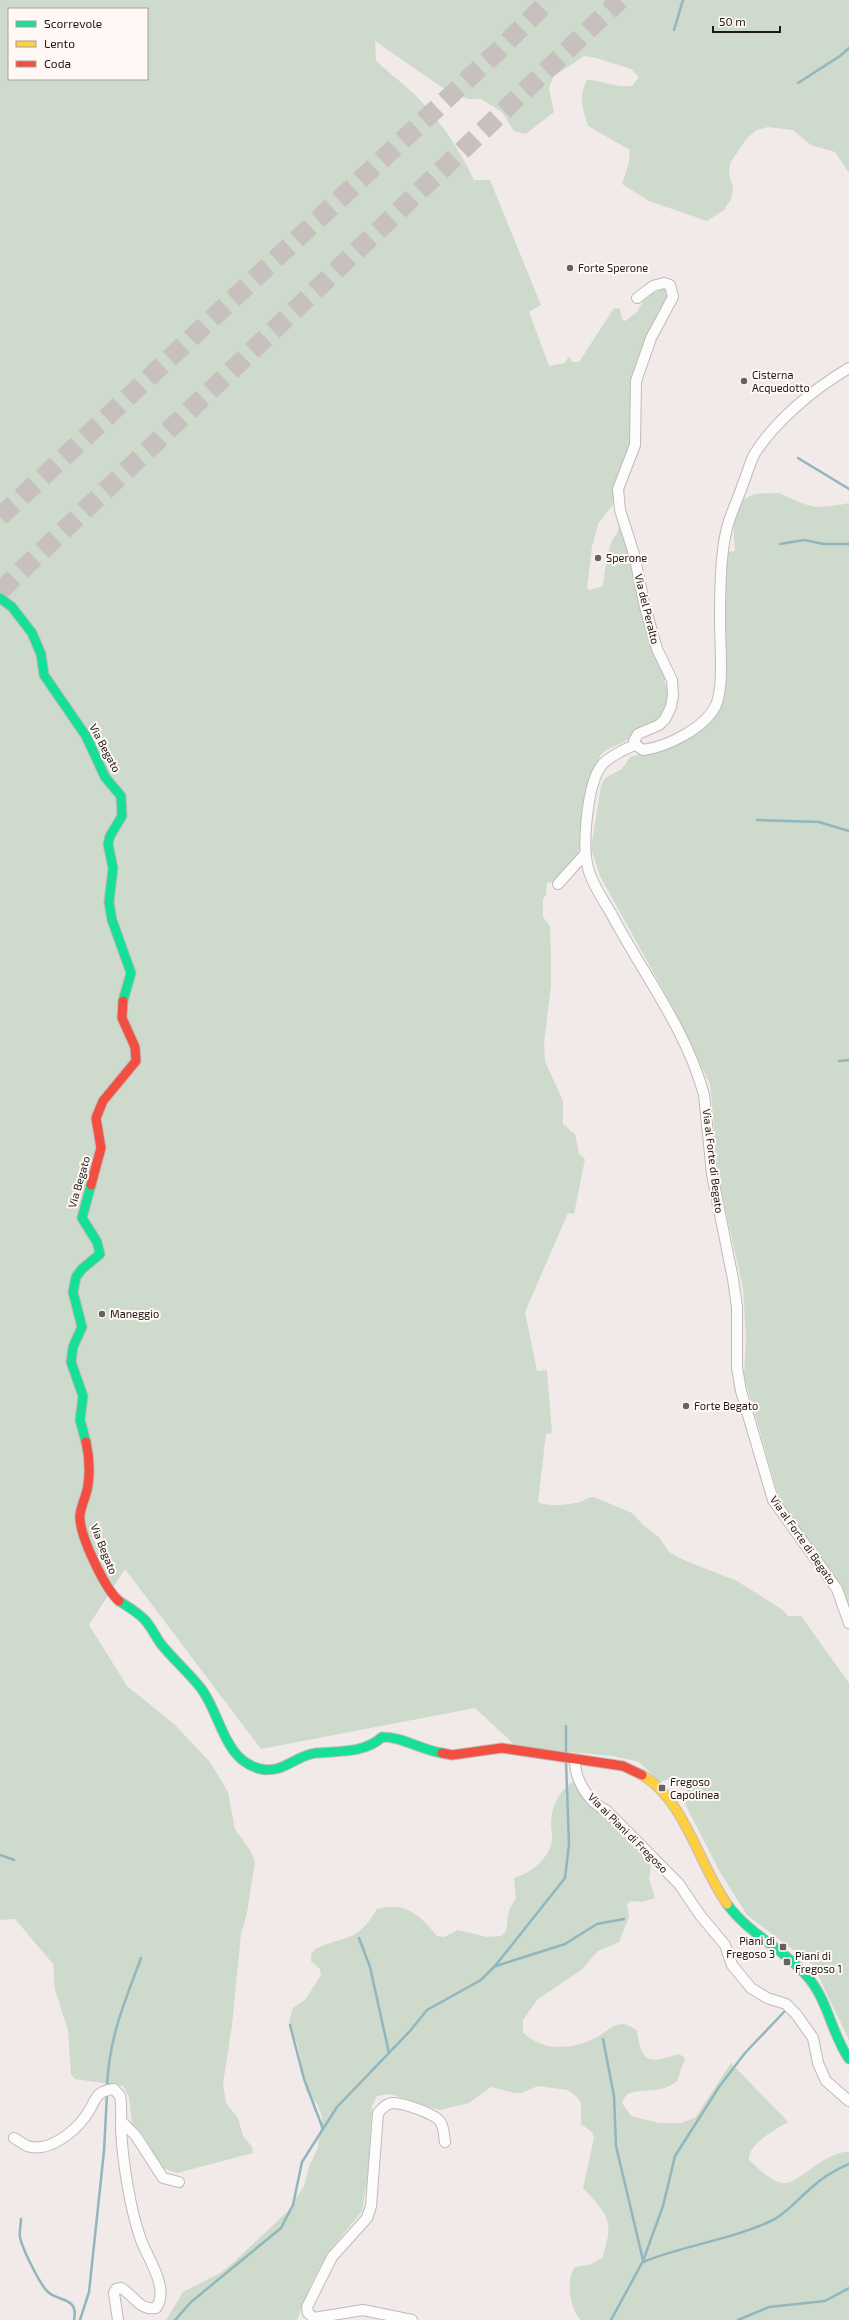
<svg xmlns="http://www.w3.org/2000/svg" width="849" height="2320" font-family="'Exo 2',sans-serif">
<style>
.green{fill:#cedacc;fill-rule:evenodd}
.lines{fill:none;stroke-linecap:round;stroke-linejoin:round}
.stream{stroke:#90b6be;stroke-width:2.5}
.highway-tunnel{stroke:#c7c0be;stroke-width:19;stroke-dasharray:19 10;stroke-linecap:butt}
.street-casing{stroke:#c0bab8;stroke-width:12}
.fast-casing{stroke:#c0bab8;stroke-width:11}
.slow-casing{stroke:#c0bab8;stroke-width:11}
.jam-casing{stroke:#c0bab8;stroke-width:11}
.street{stroke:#fdfcfc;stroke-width:10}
.fast{stroke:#16e098;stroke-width:9}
.slow{stroke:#ffcf43;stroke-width:9}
.jam{stroke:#f24e42;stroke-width:9}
.poi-dot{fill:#676260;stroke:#fff8f4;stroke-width:1.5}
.labels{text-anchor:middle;stroke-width:4;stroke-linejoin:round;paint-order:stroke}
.poi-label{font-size:11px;fill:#1d1917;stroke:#fff8f4;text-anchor:start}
.street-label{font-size:11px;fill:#1d1917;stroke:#fff8f4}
</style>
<rect width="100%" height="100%" fill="#f1eae8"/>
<g class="green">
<path d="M0,0H849V173L835,152L811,145L793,130L768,127L757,130L747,138L730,163L729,175L733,187L731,199L724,210L707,221L649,201L622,184L629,162L630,150L588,126C583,109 578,97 587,80C603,80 615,88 632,86L639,77L631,69L596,58L584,56L553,77L549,88L554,112L526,134L514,131L502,112L481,99H469L450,93L375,41L376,61C389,73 404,84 416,96C440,120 460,150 474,180H490L541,305L529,312L549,366L565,363L569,356L572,362H579L614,308L620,309L622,319L625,321L637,312L647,294L657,292L664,287L670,289L667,302L634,370L632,380L634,440L621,470L612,506L598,524L592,547L587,588L589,590L601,587L603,585C605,574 608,540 617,534L621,516L667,677L664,682L672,695L661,719L632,734L629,739L605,751L600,756L595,770L581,845L575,861L556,881L547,883L546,895L543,899V917L550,926L551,958V986L544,1043L545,1061L563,1101V1124L575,1134L579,1154L585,1159L574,1214L568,1213L525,1312L537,1371L547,1370L552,1433L546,1434L538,1502C549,1507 564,1505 576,1503C583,1502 586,1497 594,1497L632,1513L644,1526L659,1537L669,1552L686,1561L737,1581L783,1610L788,1616H801L849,1683V2040L813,1965L747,1915L720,1872L683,1800L687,1789L678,1776L660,1782L639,1762L613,1756L517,1747L475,1708L261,1749L125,1569L89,1625L127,1686L175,1725L210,1762L228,1792L235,1829L250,1850L255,1861L247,1913L241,1934L232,2025L223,2084L226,2103L238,2118L243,2136L252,2147L253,2153L177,2173L160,2167L145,2138L132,2124L129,2097L123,2086L75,2079L71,2074L68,2030L55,1990L53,1964L15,1919L0,1920ZM9,9H147V79H9Z"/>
<path d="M779,493C812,508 813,510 849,503V1609L843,1589L780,1502L744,1376L746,1338L743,1288L719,1181L710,1084L667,997L600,876L591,848L601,786L605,778L622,769L630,757C662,749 682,748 706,724C713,716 719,711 722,701V605L728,552L735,551C734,533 729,507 748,497C755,492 771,494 779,493Z"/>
<path d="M573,1782L648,1862L651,1867L649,1879L655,1898L643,1902L631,1901L627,1904L629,1917L619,1942L598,1951L581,1970L537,2000L523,2020V2032C541,2051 570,2050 593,2039C601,2036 608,2028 617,2025C625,2023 631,2026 637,2031C642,2065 649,2063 679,2054L685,2058L677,2081C661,2094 646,2088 630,2093C625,2095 624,2099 622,2103L631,2116L659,2123H681L695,2118L731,2063L788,2122C777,2128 746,2146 749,2160C759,2169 769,2180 782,2183C796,2187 825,2150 849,2152V2320H581C570,2310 565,2279 575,2267L589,2265L602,2258C615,2221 608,2215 583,2188L594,2138L592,2132L581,2124V2103L578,2098L568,2090L538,2086L521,2093H515L491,2087L469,2103L440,2110L390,2094L377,2096L372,2106L368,2174L362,2211L327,2254L311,2284L297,2320H166L183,2292L222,2272L234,2262L287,2212L304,2186L309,2167L318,2147L322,2118L318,2105L306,2091L298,2047L289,2021L293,2008L305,2000L321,1975L320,1969L311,1961V1954L315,1949C347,1934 356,1944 377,1909C407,1901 420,1916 437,1936L444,1937L458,1930L487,1937L501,1936L506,1931L509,1910L516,1898L514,1878C531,1873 549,1859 552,1840C553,1835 551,1830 551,1825C551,1808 559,1790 573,1782Z"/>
</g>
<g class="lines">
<g class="stream">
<path d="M605,4L607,0"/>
<path d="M674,30L683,0"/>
<path d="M798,83L840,56L849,48"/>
<path d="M798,458L849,489"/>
<path d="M780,544L804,540L824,544H849"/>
<path d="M757,820L819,822L849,831"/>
<path d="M839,1061L849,1060"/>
<path d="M566,1726V1753"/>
<path d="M0,1855L14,1860"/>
<path d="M359,1938L370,1967L389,2053"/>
<path d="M496,1966L565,1944L597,1924L624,1919"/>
<path d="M290,2025L304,2079L323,2129"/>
<path d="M603,2039L614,2096L616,2146L643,2260"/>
<path d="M107,2087C109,2037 124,2004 141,1958"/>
<path d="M21,2219C21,2225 19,2232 20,2237C22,2248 40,2285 48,2292C59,2302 79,2297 74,2320"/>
<path d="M643,2262C685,2245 730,2240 771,2221C786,2214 798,2199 811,2188C822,2178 835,2170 849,2164"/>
<path d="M80,2320L89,2292L104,2151L107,2094"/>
<path d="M175,2320L191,2302L281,2228L293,2205L302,2162L337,2107L410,2031L427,2010L481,1980L495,1966L565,1878L569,1844L566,1762"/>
<path d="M611,2320L643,2261L663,2206L675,2156L719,2087L745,2053L784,2012"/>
<path d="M738,2320L769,2307L825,2301L849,2288"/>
</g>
<g class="highway-tunnel">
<path d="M0,517L499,50L549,0"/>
<path d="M0,591L620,0"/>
</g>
<defs>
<g id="street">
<path d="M637,298L653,286L664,283L670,285L673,297L651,338L636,381L635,445L618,489L620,510L634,554L645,607L657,649L672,680L673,695L671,707L665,719L659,725L638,734L634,741L636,745L643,750C667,747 705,728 716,705C724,687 720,644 720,624C720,594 720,548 729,521C733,509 739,496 743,484C747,474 750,462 755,453C777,419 814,389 849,368"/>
<path d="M636,745C628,747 607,758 602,765C587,783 582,846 588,868C592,885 605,902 613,917C644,975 687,1031 704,1095L712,1174L733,1279L737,1307V1367L741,1391L773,1500L837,1589L849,1623"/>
<path d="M558,884L585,854"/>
<path d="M575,1759C574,1779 589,1803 606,1810L679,1884L700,1915L725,1945L732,1965L751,1988L767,1998L786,2004L796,2014L813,2038L818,2063L826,2081L849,2101"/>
<path d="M122,2122L136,2136L163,2178L179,2182"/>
<path d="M14,2138C18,2140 23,2144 27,2146C48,2153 73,2133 85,2117C96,2103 93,2091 114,2089L120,2096C122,2107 121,2118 121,2130C123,2163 130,2209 141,2240C148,2259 170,2289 156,2308C139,2311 134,2295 121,2288L116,2289L114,2293L118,2320"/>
<path d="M412,2320L363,2310L314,2318L308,2313L307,2307L332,2257L367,2218L371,2206L378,2113C382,2109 386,2103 393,2103C403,2103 437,2114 441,2123C444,2128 444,2137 445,2142"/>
</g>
<g id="fast">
<path d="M0,598L12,607L32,633L41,654L44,675L86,736L105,777L121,796L122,816L110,836L108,844L113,868L109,902L112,920L131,973L123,1001"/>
<path d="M86,1442L80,1420L83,1396L71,1362L73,1347L82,1327L73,1292L76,1277L82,1269L100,1254L97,1242L82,1218L91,1185"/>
<path d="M119,1601C127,1606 137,1612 144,1619C151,1626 155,1636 161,1644C173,1659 188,1672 200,1687C221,1713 223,1761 261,1769C283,1774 296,1755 316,1753C337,1751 366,1753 382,1737C404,1737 421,1750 442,1753"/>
<path d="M727,1904C749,1934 782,1948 806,1975C828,1999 831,2033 849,2059"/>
</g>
<path id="slow" d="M642,1775C685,1800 699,1865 727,1904"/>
<g id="jam">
<path d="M91,1185L101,1148L96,1118L103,1101L136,1061L135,1047L122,1018L123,1001"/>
<path d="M86,1442C89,1455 90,1471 88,1485C87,1495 81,1505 80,1515C78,1533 105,1589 119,1601"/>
<path d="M442,1753L452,1755L502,1748L623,1766L642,1775"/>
</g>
</defs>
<use href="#street" class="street-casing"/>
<use href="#fast" class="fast-casing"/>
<use href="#slow" class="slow-casing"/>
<use href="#jam" class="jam-casing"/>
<use href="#street" class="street"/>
<use href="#fast" class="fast"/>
<use href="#slow" class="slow"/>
<use href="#jam" class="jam"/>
</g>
<g class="poi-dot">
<circle cx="570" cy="268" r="4"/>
<circle cx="744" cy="381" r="4"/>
<circle cx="598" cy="558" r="4"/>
<circle cx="102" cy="1314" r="4"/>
<circle cx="686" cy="1406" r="4"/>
<rect x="658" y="1784" width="8" height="8" rx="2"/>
<rect x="779" y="1943" width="8" height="8" rx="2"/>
<rect x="783" y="1958" width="8" height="8" rx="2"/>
</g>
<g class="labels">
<g class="poi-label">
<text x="578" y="272">Forte Sperone</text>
<text x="752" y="379">Cisterna<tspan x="752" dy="13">Acquedotto</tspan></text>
<text x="606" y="562">Sperone</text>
<text x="110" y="1318">Maneggio</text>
<text x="694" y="1410">Forte Begato</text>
<text x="670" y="1786">Fregoso<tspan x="670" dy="13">Capolinea</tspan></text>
<text x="775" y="1945" text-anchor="end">Piani di<tspan x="775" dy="13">Fregoso 3</tspan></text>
<text x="795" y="1960">Piani di<tspan x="795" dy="13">Fregoso 1</tspan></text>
</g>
<g class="street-label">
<text transform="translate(647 609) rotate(76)" y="4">Via del Peralto</text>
<text transform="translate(105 748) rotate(62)" y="4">Via Begato</text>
<text transform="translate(713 1161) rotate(83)" y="4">Via al Forte di Begato</text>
<text transform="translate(79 1182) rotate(-74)" y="4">Via Begato</text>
<text transform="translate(803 1540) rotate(55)" y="4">Via al Forte di Begato</text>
<text transform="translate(104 1549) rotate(68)" y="4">Via Begato</text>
<text transform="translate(628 1833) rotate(45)" y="4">Via ai Piani di Fregoso</text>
</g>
</g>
<rect x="8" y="8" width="140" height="72" fill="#fff8f4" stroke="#a59f9c"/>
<rect x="16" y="21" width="20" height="6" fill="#16e098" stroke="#a59f9c"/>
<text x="44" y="28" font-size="12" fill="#1d1917">Scorrevole</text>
<rect x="16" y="41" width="20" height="6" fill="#ffcf43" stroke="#a59f9c"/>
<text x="44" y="48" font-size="12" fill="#1d1917">Lento</text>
<rect x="16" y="61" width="20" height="6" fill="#f24e42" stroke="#a59f9c"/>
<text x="44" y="68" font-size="12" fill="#1d1917">Coda</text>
<path d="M713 26v6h67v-6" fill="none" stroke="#1d1917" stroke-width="2"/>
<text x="719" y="26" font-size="12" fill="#1d1917" stroke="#fff8f4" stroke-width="3" paint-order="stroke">50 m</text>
</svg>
